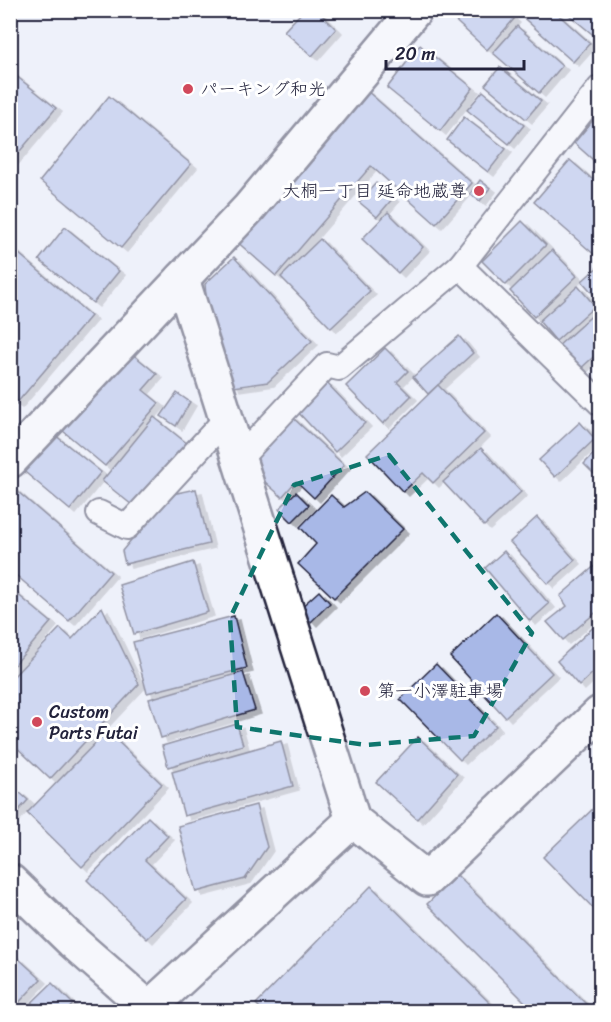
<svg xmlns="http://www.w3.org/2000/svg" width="611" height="1022" font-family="Sriracha,'Klee One',sans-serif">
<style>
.building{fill:#a8b8e7;stroke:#22223b;stroke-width:1.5;filter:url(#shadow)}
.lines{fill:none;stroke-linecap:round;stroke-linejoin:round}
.lane-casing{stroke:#22223b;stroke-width:28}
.street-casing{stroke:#22223b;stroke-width:38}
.lane{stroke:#fff;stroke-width:24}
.street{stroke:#fff;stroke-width:33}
.marked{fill:none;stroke:#0f766e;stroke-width:4.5;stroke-dasharray:12 8;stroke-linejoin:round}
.poi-dot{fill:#d1495b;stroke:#fff;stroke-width:2}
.labels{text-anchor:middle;stroke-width:6;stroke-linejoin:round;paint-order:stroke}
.poi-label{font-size:18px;fill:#22223b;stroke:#fff;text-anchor:start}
</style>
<defs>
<filter id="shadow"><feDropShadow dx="6" dy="4" stdDeviation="0" flood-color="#0004"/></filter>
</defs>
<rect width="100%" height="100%" fill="#eef1fa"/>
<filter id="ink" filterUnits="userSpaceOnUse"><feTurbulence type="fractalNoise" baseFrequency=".0167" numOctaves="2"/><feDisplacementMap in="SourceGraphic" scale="12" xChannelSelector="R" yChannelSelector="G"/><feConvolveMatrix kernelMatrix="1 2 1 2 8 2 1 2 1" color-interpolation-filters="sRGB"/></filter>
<g filter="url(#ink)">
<g class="building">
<path d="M304,10H317L336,29L312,56L284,31Z"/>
<path d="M451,10H504L514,19L487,50L448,14Z"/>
<path d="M518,10H553L590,43L573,62L517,12Z"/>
<path d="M563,10H600V34L597,38Z"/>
<path d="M517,26L562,66L539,93L493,53Z"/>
<path d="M420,45L473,88L440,131L387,88Z"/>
<path d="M500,67L541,101L526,119L485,85Z"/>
<path d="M10,71L56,108L10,163Z"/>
<path d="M366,90L472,183L436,224L371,166L276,276L235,240Z"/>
<path d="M483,91L524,125L509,144L467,110Z"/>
<path d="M109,96L191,164L121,248L40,181Z"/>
<path d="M600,112V166L574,143Z"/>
<path d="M464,117L506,149L488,172L447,140Z"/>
<path d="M570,160L600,186V253L597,257L534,202Z"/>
<path d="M480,180L490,188L480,201L470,194Z"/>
<path d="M376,183L393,198L377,217L359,202Z"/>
<path d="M388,212L423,247L398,273L362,239Z"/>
<path d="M522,221L546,245L506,285L482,261Z"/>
<path d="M65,227L119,271L93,303L39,260Z"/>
<path d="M320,239L370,291L331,328L281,277Z"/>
<path d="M10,246L91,316L16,404L10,400Z"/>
<path d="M552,250L577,276L534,317L510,291Z"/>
<path d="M234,257L312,341L268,382L234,387L208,324L205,284Z"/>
<path d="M599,266L600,268V302L582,281Z"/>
<path d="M578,286L595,306L556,341L539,321Z"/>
<path d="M597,311L600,316V351L579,370L557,347Z"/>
<path d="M459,336L473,353L428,394L413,377Z"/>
<path d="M385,348L408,371L397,382L411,396L383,424L346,386Z"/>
<path d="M130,352L157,374L143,390L159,403L105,466L63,431Z"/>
<path d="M326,382L365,423L335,452L296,410Z"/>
<path d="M438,385L484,433L433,483L423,473L403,492L367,454Z"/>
<path d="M177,393L190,402L176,426L161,416Z"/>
<path d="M291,416L344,465L314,498L296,481L282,497L247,466Z"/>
<path d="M154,417L189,445L137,509L102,481Z"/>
<path d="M580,422L595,439L555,477L539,460Z"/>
<path d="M50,431L101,472L70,510L20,468Z"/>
<path d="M600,447V480L584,464Z"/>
<path d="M481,448L521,492L484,526L443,482Z"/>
<path d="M10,485L111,572L69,621L10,570Z"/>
<path d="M196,489L209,544L125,564L122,551L168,495Z"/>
<path d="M296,492L309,505L292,522L279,509Z"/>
<path d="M365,492L403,529L334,598L298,564L316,544L300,527L331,495L344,507Z"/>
<path d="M537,517L575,560L548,584L510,542Z"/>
<path d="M504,551L549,604L530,621L485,568Z"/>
<path d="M193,562L208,612L134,634L119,585Z"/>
<path d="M598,563L600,609L563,640L547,622L567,606L560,596Z"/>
<path d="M10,588L51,622L10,670Z"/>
<path d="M319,591L330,603L311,622L299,609Z"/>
<path d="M102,607L139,684L50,779L10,741V680L60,628L72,639Z"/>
<path d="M496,613L552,673L505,717L450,657Z"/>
<path d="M234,616L247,668L147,693L133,642Z"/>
<path d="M600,621V666L579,686L557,661Z"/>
<path d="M436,664L496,726L460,760L400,699Z"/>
<path d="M243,672L255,710L161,738L149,699Z"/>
<path d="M237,724L243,745L168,767L162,746Z"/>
<path d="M107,731L162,784L82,867L27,813Z"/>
<path d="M418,737L457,774L417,819L376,782Z"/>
<path d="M281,741L293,786L184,816L172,772Z"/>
<path d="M19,792L28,800L10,820V802Z"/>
<path d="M600,802V915L543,857Z"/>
<path d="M256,805L267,847L245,879L196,892L178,826Z"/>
<path d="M148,817L168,836L145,860L186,899L147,939L87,880Z"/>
<path d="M457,875L594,1012H535L427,904Z"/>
<path d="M371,886L499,1012H264L256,1004Z"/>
<path d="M18,958L41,979L10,1012V966Z"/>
<path d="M52,983L73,1004L66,1012H22Z"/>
</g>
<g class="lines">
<defs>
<g id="lane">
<path d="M460,266L600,403"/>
<path d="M239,459L327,365L339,368L460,266L600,88"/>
<path d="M99,513L127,527L226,419"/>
</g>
<g id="street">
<path d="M182,279L353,820"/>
<path d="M10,461L249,208L415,10"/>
<path d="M10,881L72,941L153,1012"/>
<path d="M149,1008L353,820L427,879L600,713"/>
</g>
</defs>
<use href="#lane" class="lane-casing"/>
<use href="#street" class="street-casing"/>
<use href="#lane" class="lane"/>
<use href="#street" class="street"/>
</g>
</g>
<path d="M0 0H611V1022H0ZM389,455L532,633L474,736L366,745L237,727L230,618L294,485Z" fill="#eef1fa" fill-opacity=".55" fill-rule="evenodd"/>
<path class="marked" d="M389,455L532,633L474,736L366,745L237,727L230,618L294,485Z"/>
<g class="poi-dot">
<circle cx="188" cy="89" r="6"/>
<circle cx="479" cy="191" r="6"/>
<circle cx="365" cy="691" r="6"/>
<circle cx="37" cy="722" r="6"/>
</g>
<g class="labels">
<g class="poi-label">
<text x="200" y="95">パーキング和光</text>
<text x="467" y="197" text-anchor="end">大桐一丁目 延命地蔵尊</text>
<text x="377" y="697">第一小澤駐車場</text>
<text x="49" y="718">Custom<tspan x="49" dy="21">Parts Futai</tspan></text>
</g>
</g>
<rect width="611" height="1022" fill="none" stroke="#fff" stroke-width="36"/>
<rect x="18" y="18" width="575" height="986" fill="none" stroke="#22223b" stroke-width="2" filter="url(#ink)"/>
<path d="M386 60v9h138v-9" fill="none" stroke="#22223b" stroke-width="3"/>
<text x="395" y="60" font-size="18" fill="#22223b" stroke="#ffffff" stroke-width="4.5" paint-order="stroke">20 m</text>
</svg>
